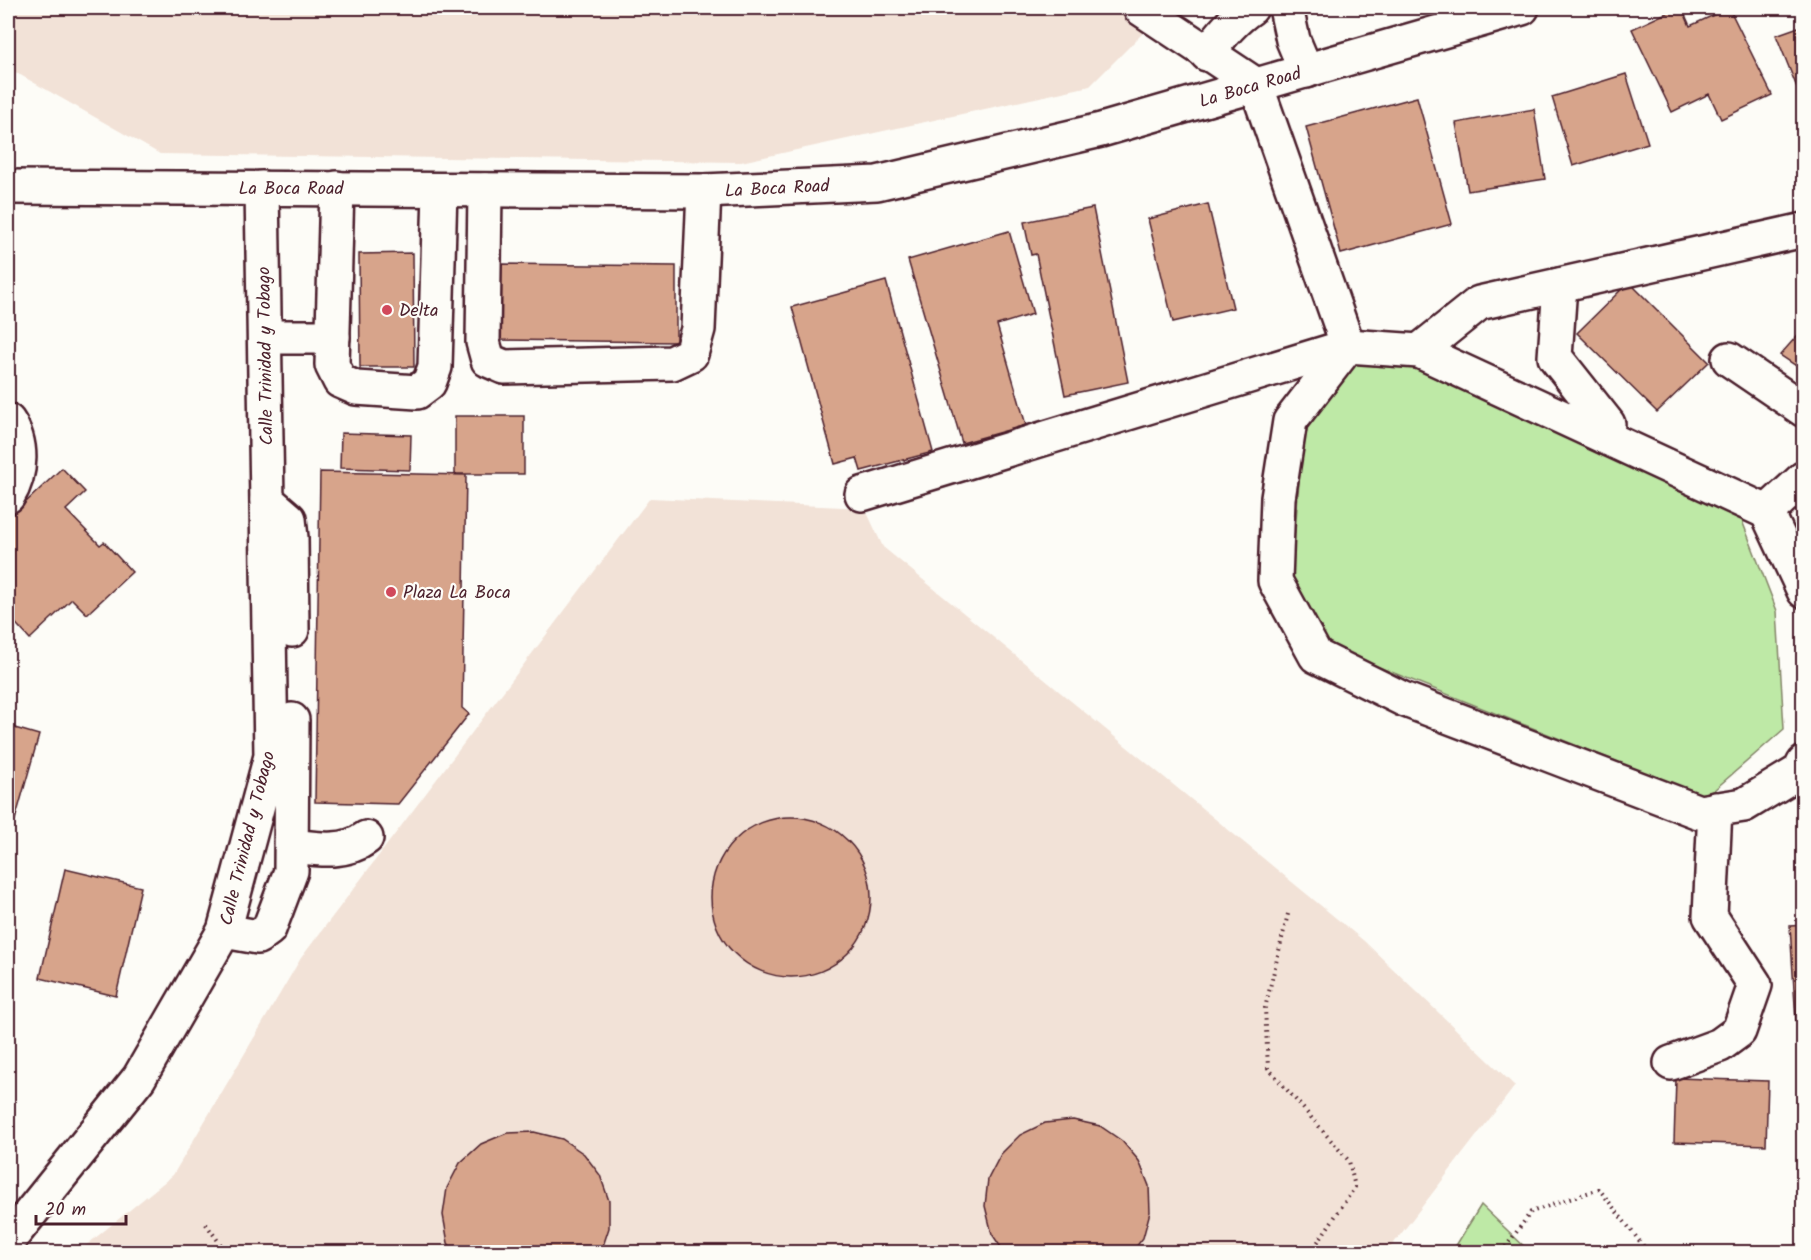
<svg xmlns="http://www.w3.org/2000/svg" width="1811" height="1260" font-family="Kalam,sans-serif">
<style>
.built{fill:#f2e2d7}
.green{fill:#bee9a6;stroke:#848468;stroke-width:1.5}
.building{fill:#d7a48b;stroke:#4a1f2b;stroke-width:1.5}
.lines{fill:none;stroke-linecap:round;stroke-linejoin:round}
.minor-casing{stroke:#4a1f2b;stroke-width:38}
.path{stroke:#4a1f2b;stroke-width:4;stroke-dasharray:1.5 4.5;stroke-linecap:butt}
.minor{stroke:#fdfcf7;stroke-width:33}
.poi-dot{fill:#d1495b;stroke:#fdfcf7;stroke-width:2}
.labels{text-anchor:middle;stroke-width:4.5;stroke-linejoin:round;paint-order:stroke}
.street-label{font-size:18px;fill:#4a1f2b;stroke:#fdfcf7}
.poi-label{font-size:18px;fill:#4a1f2b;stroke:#fdfcf7;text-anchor:start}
</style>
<rect width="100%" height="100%" fill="#fdfcf7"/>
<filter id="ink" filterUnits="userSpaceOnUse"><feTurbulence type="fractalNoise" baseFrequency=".0167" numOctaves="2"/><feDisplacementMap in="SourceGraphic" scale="12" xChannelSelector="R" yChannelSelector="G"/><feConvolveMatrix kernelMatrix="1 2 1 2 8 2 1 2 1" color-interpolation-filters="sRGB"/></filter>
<g filter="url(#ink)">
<g class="built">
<path d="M8,8H1168L1090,86L741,162L160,154L8,68Z"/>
<path d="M650,498L865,508L883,547L1364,941L1515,1086L1387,1252H78L173,1175L301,958Z"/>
</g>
<g class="green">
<path d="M1393,356L1741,518L1777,611L1784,729L1706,797L1331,648L1291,581L1303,433L1360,358Z"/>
<path d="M1481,1205L1530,1252H1452Z"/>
</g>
<g class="building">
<path d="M1677,8H1682L1690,26L1729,8L1772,95L1721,119L1709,94L1672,112L1632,29Z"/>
<path d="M1804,25V105L1776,35Z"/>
<path d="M1626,74L1648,143L1573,166L1552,97Z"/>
<path d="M1417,97L1452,224L1341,254L1306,127Z"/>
<path d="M1534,109L1545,179L1468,191L1456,123Z"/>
<path d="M1208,204L1233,308L1173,322L1148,219Z"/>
<path d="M1093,208L1128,382L1065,395L1036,254L1031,255L1024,222Z"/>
<path d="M1009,231L1033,314L997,325L1026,425L962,443L908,260Z"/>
<path d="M413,253L414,367H360L359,254Z"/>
<path d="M501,264L676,266V342L500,340Z"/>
<path d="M886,281L933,452L861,471L857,458L835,464L792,307Z"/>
<path d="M1629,282L1709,362L1657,412L1577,333Z"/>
<path d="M1804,328V371L1780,355Z"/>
<rect x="455" y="416" width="69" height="58"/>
<path d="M341,433L411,435L410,470L340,468Z"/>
<path d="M62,468L85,492L66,510L100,545L104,542L132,572L87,614L72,599L30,639L8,615V519Z"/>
<path d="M320,472L466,475L462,708L469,714L398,804L315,802Z"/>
<path d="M8,726L39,735L15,820L8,818Z"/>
<circle cx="791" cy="897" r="80"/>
<path d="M65,869L141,887L116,996L40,978Z"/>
<path d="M1804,925V1021H1796L1790,926Z"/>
<path d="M1676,1078L1768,1081L1766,1145L1674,1142Z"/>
<path d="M1073,1120L1100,1126L1122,1141L1139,1161L1149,1186L1150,1212L1143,1238L1132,1252H1004L992,1234L985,1206L988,1179L1001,1154L1020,1135L1045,1123Z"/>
<path d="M534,1132L562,1139L584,1154L600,1175L609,1201V1228L601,1252H454L448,1243L443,1215L447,1188L460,1163L481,1144L507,1133Z"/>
</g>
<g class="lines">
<defs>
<g id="minor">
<path d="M1140,8L1256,85L1348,346"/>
<path d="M1286,8L1293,40L1306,71"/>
<path d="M1207,54C1220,36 1233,20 1251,8"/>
<path d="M8,187L704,191L877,183L1101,130L1522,8"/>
<path d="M337,188L332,365L340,381L356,388L417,392L429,383L435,367L440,190"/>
<path d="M485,190L483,342L488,360L504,367L672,363L691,354L698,329L704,191"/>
<path d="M1560,285L1555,357L1608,424"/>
<path d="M265,337H333"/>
<path d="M1348,346L1290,421L1278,498L1275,581L1316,656L1403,699L1699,812L1744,805L1800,771L1804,763"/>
<path d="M1419,351L1479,303L1804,230"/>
<path d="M1729,359L1804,410"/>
<path d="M8,421C23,443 22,473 8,496"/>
<path d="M862,494L1348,346L1419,351L1767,512"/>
<path d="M267,500L289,519L291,538L292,630"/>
<path d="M1767,512L1804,591"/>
<path d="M1767,512L1804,478"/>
<path d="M292,846C317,849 345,854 366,838"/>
<path d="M224,931L258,937L269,929L291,871L292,720"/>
<path d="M1671,1063L1720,1045L1739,1031L1755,985L1710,916L1715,809"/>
<path d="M8,1241L139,1078L224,931L271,756L262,188"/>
</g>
</defs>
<use href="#minor" class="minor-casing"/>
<g class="path">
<path d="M1288,914L1265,1008L1268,1068L1349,1161L1355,1187L1311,1252"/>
<path d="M206,1224L226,1252"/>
<path d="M1502,1252L1531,1212L1599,1189L1648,1252"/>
</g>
<use href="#minor" class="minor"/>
</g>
</g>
<g class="poi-dot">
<circle cx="387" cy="310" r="6"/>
<circle cx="391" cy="592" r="6"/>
</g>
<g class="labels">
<g class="street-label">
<text transform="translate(1250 87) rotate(-16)" y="6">La Boca Road</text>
<text x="291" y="194">La Boca Road</text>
<text transform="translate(777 188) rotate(-3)" y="6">La Boca Road</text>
<text transform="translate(265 356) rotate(-91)" y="6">Calle Trinidad y Tobago</text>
<text transform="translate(247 838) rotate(-76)" y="6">Calle Trinidad y Tobago</text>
</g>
<g class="poi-label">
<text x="399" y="316">Delta</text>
<text x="403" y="598">Plaza La Boca</text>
</g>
</g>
<rect width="1811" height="1260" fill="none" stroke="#fdfcf7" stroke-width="30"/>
<rect x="15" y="15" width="1781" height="1230" fill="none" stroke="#4a1f2b" stroke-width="2" filter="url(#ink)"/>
<path d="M36 1215v9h90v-9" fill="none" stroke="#4a1f2b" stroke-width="3"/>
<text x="45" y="1215" font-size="18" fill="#4a1f2b" stroke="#fdfcf7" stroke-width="4.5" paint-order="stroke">20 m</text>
</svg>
